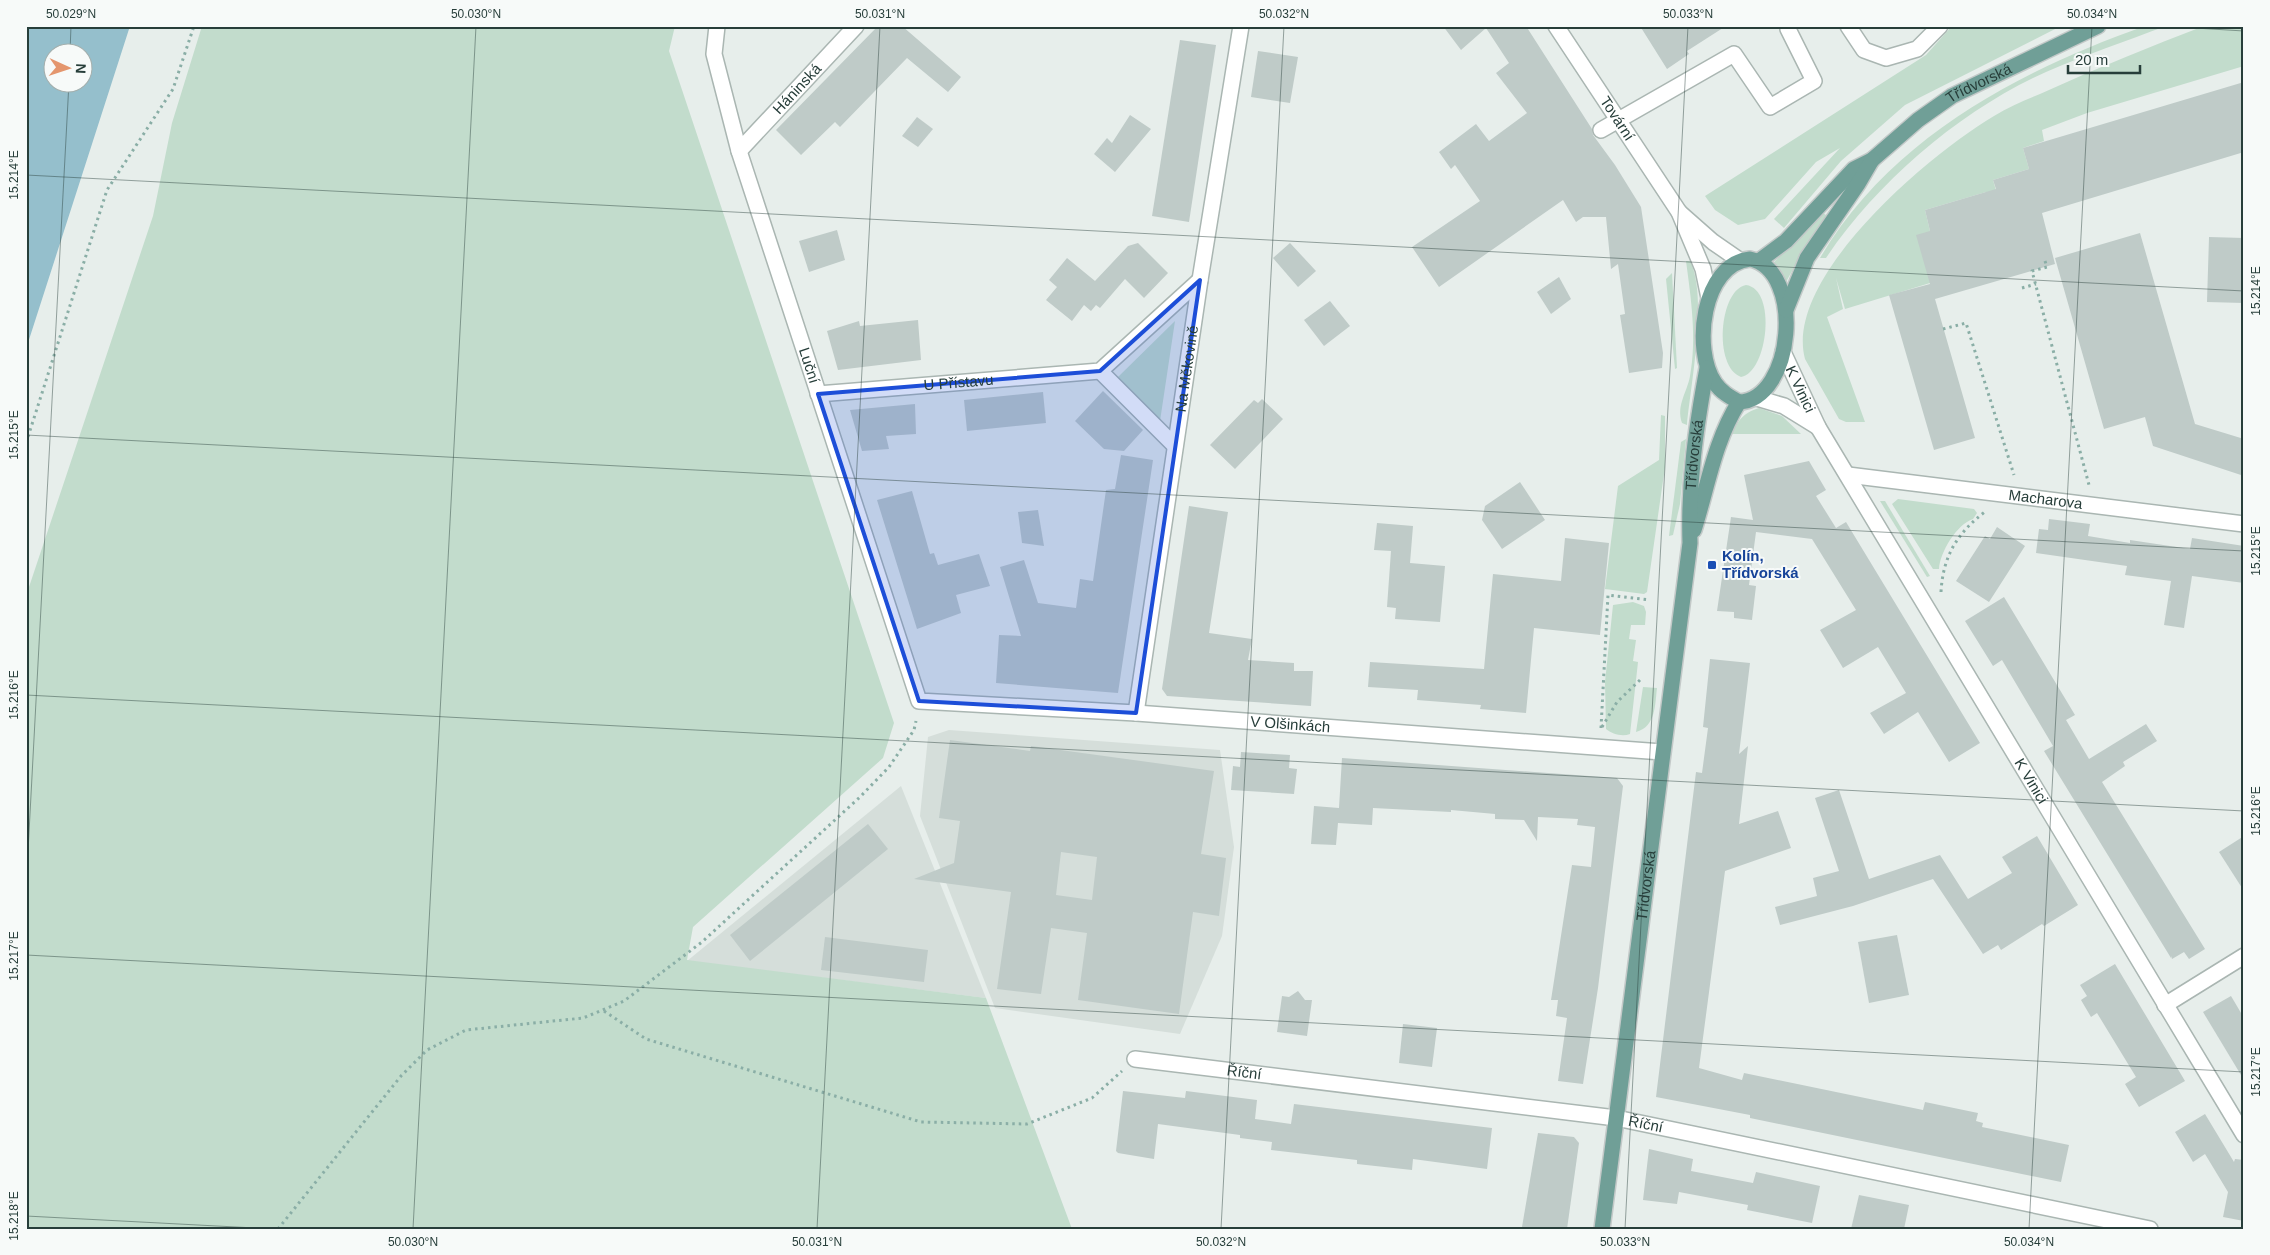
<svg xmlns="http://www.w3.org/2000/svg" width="2270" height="1255" font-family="Helvetica,sans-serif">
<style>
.built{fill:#d5deda}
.green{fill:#c2dccc}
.water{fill:#95bfcc;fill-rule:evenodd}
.building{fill:#bfcbc8;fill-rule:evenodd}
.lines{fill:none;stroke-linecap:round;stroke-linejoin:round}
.minor-casing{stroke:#aab6b2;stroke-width:18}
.major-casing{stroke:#c3c9c8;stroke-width:18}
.path{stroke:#8aaea6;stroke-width:3;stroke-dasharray:2.5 4;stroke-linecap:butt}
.minor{stroke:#fff;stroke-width:15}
.major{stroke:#709f97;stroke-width:15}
.marked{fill:#1d4ed8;fill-opacity:0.2;stroke:#1d4ed8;stroke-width:4;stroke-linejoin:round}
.ticks{fill:none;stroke:#273e3a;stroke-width:1;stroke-opacity:0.45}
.transit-dot{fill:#1a4fb4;stroke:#f7faf9;stroke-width:2}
.labels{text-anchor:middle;stroke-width:4;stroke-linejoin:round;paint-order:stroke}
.street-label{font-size:15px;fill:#273e3a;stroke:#f7faf9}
.transit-label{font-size:15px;font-weight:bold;fill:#164399;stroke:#f7faf9;text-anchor:start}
.neatline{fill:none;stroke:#273e3a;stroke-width:2}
.ticks-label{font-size:12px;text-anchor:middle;fill:#273e3a}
</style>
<rect width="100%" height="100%" fill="#e7eeeb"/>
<g class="built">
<path d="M949,730L1220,750L1234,847L1222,936L1180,1034L995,1008L920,816L928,737Z"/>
<path d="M901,786L986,998L687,961Z"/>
</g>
<g class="green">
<path d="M202,26H675L669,51L894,723L883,758L693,927L687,960L986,998L1072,1229H26V596L153,216L172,123Z"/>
<path d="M1952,26H2061L1905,105L1841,161L1784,228L1774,219L1840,148L1816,162L1765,219L1738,225L1715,210L1705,196L1926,55Z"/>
<path d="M2145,26H2166C2126,41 2085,55 2046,72C1961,110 1878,181 1826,258H1820C1890,139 2018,71 2145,26Z"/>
<path d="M2204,26H2244V66L2087,113L2042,130L2044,141L2023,148L2029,169L1993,180L1997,194L1986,192L1925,210L1930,231V283L1845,309L1836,278L1843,309L1827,317L1865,422H1846L1839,419L1805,359C1783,277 1931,153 1994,116C2011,105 2031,98 2049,90C2100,67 2151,46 2204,26Z"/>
<path d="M1823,213L1826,215L1825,218L1806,246L1786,282L1774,262Z"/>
<path d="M1686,261H1690C1708,297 1691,383 1687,425L1682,423C1676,405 1687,393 1690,376C1697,339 1691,298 1686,261Z"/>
<path d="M1672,273L1677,368L1675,369L1666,279Z"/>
<path d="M1746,285C1777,289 1768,372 1741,377C1713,367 1719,290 1746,285Z"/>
<path d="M1175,321L1160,421L1117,378Z"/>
<path d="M1759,408L1782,416L1801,434H1732C1738,420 1743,413 1759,408Z"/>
<path d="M1661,415L1665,416V467L1647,592L1644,594L1605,589L1618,486L1659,460Z"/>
<path d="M1686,439L1680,504L1673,535L1669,536L1681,442Z"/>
<path d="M1898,499L1974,509L1977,513L1973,519C1957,524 1940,552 1939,569H1933L1892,504Z"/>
<path d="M1880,501H1885L1930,576L1927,577Z"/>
<path d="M1633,602L1644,606L1646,612L1645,625H1631L1629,639L1636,640L1633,661L1638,662L1630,734C1622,737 1612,734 1606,729L1605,682L1613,605Z"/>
<path d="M1643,687L1657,688C1655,704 1656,727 1636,732Z"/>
</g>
<path class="water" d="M26,26H130L26,349ZM52,52H82V82H52Z"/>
<g class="building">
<path d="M878,26H902L961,77L948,92L907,58L840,127L835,122L801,155L776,130Z"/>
<path d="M1443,26H1526L1592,129L1593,135L1615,165L1641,207L1663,353L1662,368L1629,373L1620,315L1625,314L1618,264L1611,269L1606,217H1583L1576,222L1563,200L1439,287L1412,247L1480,201L1455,165L1451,169L1439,152L1476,124L1489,141L1527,113L1496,73L1509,63L1486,28L1461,50Z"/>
<path d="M1640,26H1726L1687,51L1689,54L1667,69Z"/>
<path d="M1180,40L1216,45L1189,222L1152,216Z"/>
<path d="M1258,51L1298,57L1290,103L1251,97Z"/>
<path d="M2244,82V152L2042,213L2055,264L1935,299L1975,438L1934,450L1889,295L1930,284L1916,235L1930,231L1925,210L1996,189L1993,180L2029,169L2023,148Z"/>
<path d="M1130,115L1151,129L1115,172L1094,154L1107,138L1112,143Z"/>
<path d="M917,117L933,129L918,147L902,136Z"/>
<path d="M837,230L845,260L809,272L799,241Z"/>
<path d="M2140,233L2195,424L2244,439V476L2153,446L2145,417L2104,429L2055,258Z"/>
<path d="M2209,237L2244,238V303L2207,302Z"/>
<path d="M1138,243L1168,273L1144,298L1125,279L1100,308L1096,305L1091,311L1084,305L1072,321L1046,300L1057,287L1049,280L1067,258L1095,281L1128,246Z"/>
<path d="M1290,243L1316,271L1298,287L1273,258Z"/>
<path d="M1559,277L1571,299L1551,314L1537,292Z"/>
<path d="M1330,301L1350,326L1324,346L1304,320Z"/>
<path d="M918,320L921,360L838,370L827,331L859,321L860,326Z"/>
<path d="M1103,391L1143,430L1124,451L1104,449L1075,421Z"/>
<path d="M1043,392L1046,423L967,431L964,400Z"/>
<path d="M1262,399L1283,419L1235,469L1210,445L1254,400L1258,403Z"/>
<path d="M915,404L916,434L886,436L889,449L862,451L850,410Z"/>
<path d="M1121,455L1153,460L1118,693L996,683L999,635L1021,636L1000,567L1024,560L1038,603L1076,608L1080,579L1093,581L1106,490L1115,489Z"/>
<path d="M1809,461L1826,490L1816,496L1836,528L1846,522L1980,743L1949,762L1918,712L1884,734L1870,713L1906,693L1878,647L1843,668L1820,630L1856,610L1812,539L1756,532L1749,585L1756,586L1752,620L1734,618V612L1717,611L1731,517L1753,520L1744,475Z"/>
<path d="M1520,482L1545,520L1502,549L1482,520L1485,506Z"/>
<path d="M912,491L930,554L934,553L938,565L979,554L990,586L956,595L961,613L917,629L877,500Z"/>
<path d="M1189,506L1228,512L1209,633L1252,639L1248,660L1294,663V671H1313L1311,706L1167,696L1162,689Z"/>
<path d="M1038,510L1044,546L1022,543L1018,512Z"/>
<path d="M2049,519L2090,524L2088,536L2130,543V540L2190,549L2192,538L2244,546V583L2192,576L2184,628L2164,625L2171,581L2125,575L2127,566L2036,553L2039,529L2048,530Z"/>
<path d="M1377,523L1413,526L1410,563L1445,566L1440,622L1395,619L1396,608L1387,607L1391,551L1374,550Z"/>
<path d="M1997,527L2025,546L1989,602L1956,581L1985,536L1990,539Z"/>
<path d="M1565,538L1609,543L1600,635L1534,628L1526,713L1480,709L1481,705L1417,700L1418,690L1368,687L1370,662L1484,669L1493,574L1561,581Z"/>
<path d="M2004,597L2075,715L2066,720L2089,759L2146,724L2157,741L2123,762L2125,766L2102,782L2205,949L2189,959L2184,952L2172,959L2171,956V958L2044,751L2053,746L2002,660L1993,666L1965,621Z"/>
<path d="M1710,659L1750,663L1739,754L1748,746L1739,824L1778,811L1791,848L1725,871L1699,1068L1742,1080L1744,1073L1923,1110L1925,1102L1978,1113L1976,1121L1983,1123L1982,1127L2069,1145L2061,1182L1750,1118V1115L1656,1097L1696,772L1702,773L1708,728L1703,727Z"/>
<path d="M950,740L1030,751L1031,746L1214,771L1201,854L1226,858L1219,916L1193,912L1179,1014L1078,1000L1087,933L1051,928L1041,994L997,989L1011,892L914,879L954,863L960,821L939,818ZM1061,852L1097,857L1092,900L1056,895Z"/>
<path d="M1241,752L1290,755L1289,768L1297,769L1294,794L1231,790L1233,766L1240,767Z"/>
<path d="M1342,758L1617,778L1623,786L1598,988L1583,1084L1558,1081L1567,1018L1556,1016L1558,1000H1551L1572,865L1591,867L1595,827L1577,825L1578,819L1538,817L1537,841L1524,820L1495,819V814L1451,810V812L1373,808L1372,825L1338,823L1336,845L1311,844L1314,806L1339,808Z"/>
<path d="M1839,790L1869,879L1940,855L1968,899L2012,873L2002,857L2037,836L2078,905L2044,926L2042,924L2001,950L1998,945L1983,954L1933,879L1853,906L1780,925L1775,907L1817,896L1813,878L1839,871L1815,798Z"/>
<path d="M868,824L888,849L750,961L730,935Z"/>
<path d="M2244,836V891L2219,852Z"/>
<path d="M1897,935L1909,995L1869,1003L1858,942Z"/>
<path d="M825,937L928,950L924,982L821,970Z"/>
<path d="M2115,964L2185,1081L2139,1107L2125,1084L2136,1077L2097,1013L2091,1017L2081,1000L2087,996L2080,985Z"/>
<path d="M1298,991L1305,1000H1312L1307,1036L1277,1032L1282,996L1289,997Z"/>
<path d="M2231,996L2244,1018V1080L2203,1012Z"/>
<path d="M1403,1024L1437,1028L1432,1067L1399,1063Z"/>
<path d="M1123,1091L1185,1098L1186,1091L1257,1100L1255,1119L1291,1124L1294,1104L1492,1128L1487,1169L1413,1159L1412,1170L1357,1164V1160L1271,1150L1272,1142L1240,1138V1135L1158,1124L1154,1159L1118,1153L1116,1151Z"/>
<path d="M2205,1114L2234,1162L2235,1159L2244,1160V1221L2223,1217L2228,1192L2205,1154L2193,1162L2175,1132Z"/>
<path d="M1538,1133L1574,1137L1579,1143L1567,1229L1522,1227Z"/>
<path d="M1649,1149L1693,1159L1691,1171L1753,1183L1756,1172L1820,1186L1812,1223L1747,1210L1748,1205L1679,1192L1677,1204L1643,1200Z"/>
<path d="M1859,1195L1909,1205L1904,1229H1851Z"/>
</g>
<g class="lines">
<defs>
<g id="minor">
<path id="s1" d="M717,26L714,54L739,151L919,701L1136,713L1662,752"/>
<path id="s2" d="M1556,26L1679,212L1703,269L1709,298"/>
<path d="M1848,26L1864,50L1886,58L1917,49L1940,26"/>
<path d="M1601,130L1734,54L1770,107L1814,81L1788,29"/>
<path id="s3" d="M739,151L856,26"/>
<path d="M1679,212L1713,242L1739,260"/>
<path id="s4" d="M1783,352L1818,427L2244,1135"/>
<path d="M1100,371L1175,446"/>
<path id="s5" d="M818,394L1100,371L1200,280"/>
<path d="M1757,398L1784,406L1818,427"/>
<path id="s6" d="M1848,475L2244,524"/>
<path id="s7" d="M1136,713L1200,280L1241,26"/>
<path d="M2165,1005L2244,956"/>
<path id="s8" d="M1135,1059L1616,1118L2150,1229"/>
</g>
<g id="major">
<path d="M1750,259C1805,270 1794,400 1739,402C1730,397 1721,392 1715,383C1692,350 1702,264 1750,259Z"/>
<path id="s9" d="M1759,261L1786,241L1854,169L1872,160L1918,120L1952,96L2098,26"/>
<path d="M1786,310L1807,258L1858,184L1872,160"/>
<path d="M1694,530C1708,486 1714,442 1739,402"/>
<path id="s10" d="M1602,1229L1690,543C1688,483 1696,427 1707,368"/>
</g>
</defs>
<use href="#minor" class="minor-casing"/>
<use href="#major" class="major-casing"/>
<g class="path">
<path d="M2045,261L2047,267L2032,271L2089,485"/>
<path d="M2022,288L2036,284"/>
<path d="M1943,329L1966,323L2014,475"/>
<path d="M26,443L107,190L173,89L194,26"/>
<path d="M1941,592C1943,556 1957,533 1986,511"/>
<path d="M1602,727L1617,702L1640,680"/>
<path d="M1601,728L1608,595L1650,600"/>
<path d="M604,1011L646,1039L921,1122L1027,1124L1092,1098L1122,1071"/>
<path d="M278,1229L401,1076L427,1050L466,1030L583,1018L624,1001L702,942L860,797L889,767L914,730L916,721"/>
</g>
<use href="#minor" class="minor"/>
<use href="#major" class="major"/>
</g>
<path class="marked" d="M1200,280L1136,713L919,701L818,394L1100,371Z"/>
<path class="ticks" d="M2162,26L2244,31M70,52L71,26M26,175L2244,291M26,435L2244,551M26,695L2244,811M26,889L69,82M26,955L2244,1072M26,1216L274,1229M413,1229L476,26M817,1229L880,26M1221,1229L1284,26M1625,1229L1688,26M2029,1229L2092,26"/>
<rect class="transit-dot" x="1707" y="560" width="10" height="10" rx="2.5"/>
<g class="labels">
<g class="street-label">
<text dy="5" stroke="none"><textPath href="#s9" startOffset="285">Třídvorská</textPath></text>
<text dy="5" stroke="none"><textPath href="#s3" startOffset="85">Háninská</textPath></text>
<text dy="5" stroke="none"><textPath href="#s2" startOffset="111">Tovární</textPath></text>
<text dy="5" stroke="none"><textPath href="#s1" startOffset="354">Luční</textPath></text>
<text dy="5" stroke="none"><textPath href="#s7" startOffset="348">Na Měkovině</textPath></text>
<text dy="5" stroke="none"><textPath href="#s5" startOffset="141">U Přístavu</textPath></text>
<text dy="5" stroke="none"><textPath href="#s4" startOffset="41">K Vinici</textPath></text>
<text dy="5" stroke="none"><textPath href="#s10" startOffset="780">Třídvorská</textPath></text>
<text dy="5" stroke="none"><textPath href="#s6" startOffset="199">Macharova</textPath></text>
<text dy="5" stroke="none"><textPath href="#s1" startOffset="1079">V Olšinkách</textPath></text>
<text dy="5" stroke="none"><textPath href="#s4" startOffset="496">K Vinici</textPath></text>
<text dy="5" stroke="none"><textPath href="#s10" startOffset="346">Třídvorská</textPath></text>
<text dy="5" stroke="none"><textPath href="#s8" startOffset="110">Říční</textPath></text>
<text dy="5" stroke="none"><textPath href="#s8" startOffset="515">Říční</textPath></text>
</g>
<g class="transit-label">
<text x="1722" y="561">Kolín,<tspan x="1722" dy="17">Třídvorská</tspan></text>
</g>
</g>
<rect width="2270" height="1255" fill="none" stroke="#f7faf9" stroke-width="55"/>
<g transform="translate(68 68) rotate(93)"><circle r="24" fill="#f7faf9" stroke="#a4afad"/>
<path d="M0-4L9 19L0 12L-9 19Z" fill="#e4966e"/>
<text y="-8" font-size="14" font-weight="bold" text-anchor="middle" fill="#273e3a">N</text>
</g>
<path d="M2068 65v8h72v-8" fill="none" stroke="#273e3a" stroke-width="2.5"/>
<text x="2075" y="65" font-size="15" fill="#273e3a" stroke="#f7faf9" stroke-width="4" paint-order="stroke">20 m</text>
<rect x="28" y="28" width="2214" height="1200" class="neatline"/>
<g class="ticks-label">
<text x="71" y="18">50.029°N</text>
<text x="476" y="18">50.030°N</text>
<text x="880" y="18">50.031°N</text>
<text x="1284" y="18">50.032°N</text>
<text x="1688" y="18">50.033°N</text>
<text x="2092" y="18">50.034°N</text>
<text transform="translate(14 175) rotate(-90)" y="4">15.214°E</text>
<text transform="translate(2256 291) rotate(-90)" y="4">15.214°E</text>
<text transform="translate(14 435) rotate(-90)" y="4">15.215°E</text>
<text transform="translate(2256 551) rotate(-90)" y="4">15.215°E</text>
<text transform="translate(14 695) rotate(-90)" y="4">15.216°E</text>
<text transform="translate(2256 811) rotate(-90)" y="4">15.216°E</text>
<text transform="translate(14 956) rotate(-90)" y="4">15.217°E</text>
<text transform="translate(2256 1072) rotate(-90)" y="4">15.217°E</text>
<text transform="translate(14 1216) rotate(-90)" y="4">15.218°E</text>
<text x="413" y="1246">50.030°N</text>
<text x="817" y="1246">50.031°N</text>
<text x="1221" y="1246">50.032°N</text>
<text x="1625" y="1246">50.033°N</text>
<text x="2029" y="1246">50.034°N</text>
</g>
</svg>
